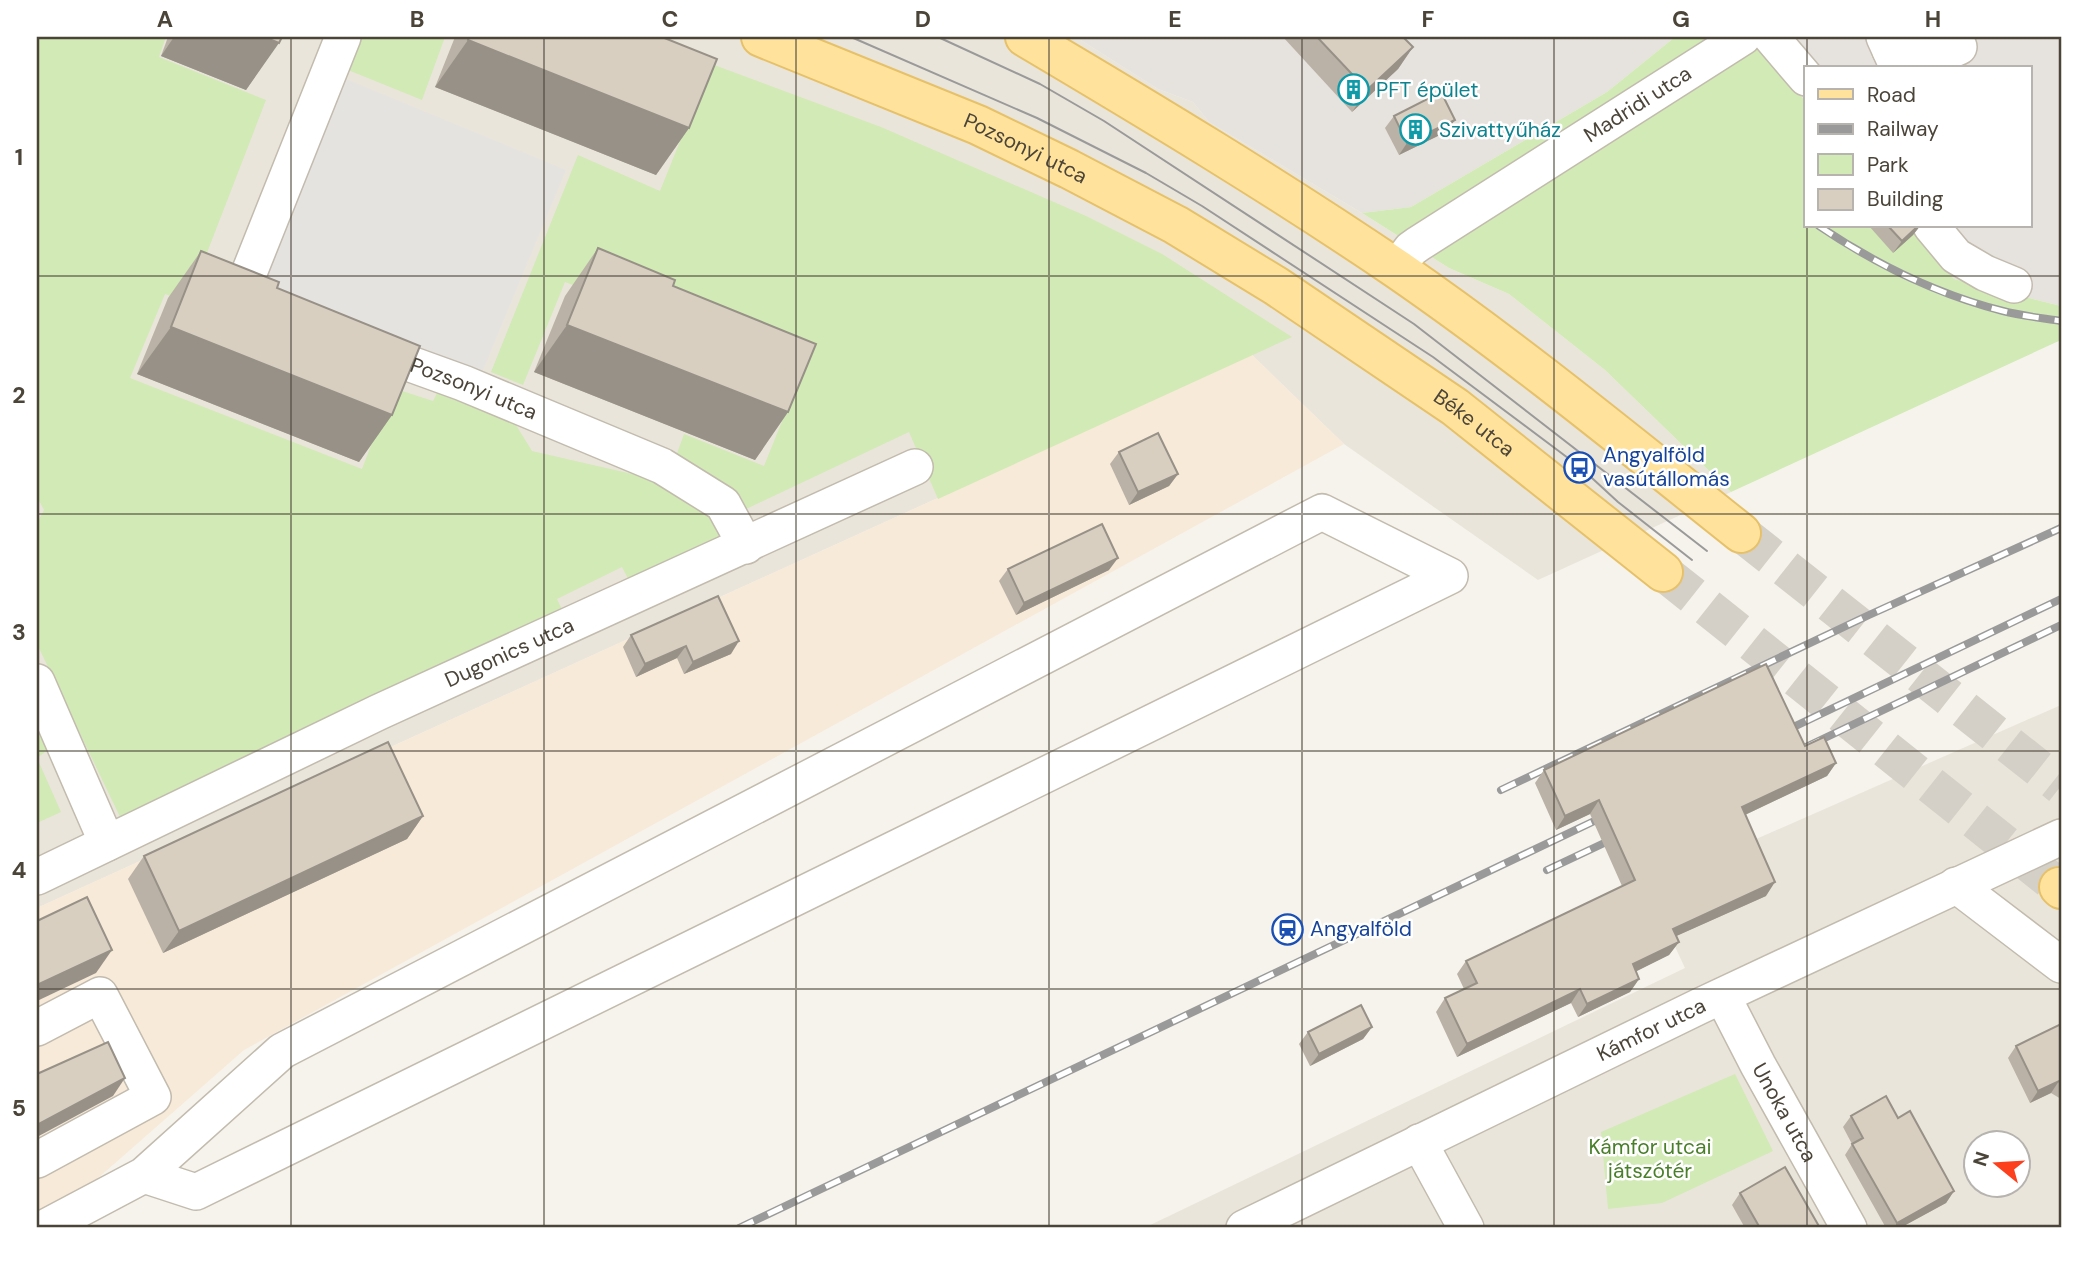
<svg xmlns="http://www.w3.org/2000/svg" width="2098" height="1265" font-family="'DM Sans',sans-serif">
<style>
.residential{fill:#eae5da;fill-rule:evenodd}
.commercial{fill:#f7ead8}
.industrial{fill:#e6e2dd}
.green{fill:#d2eab5}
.parking{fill:#e5e3e0}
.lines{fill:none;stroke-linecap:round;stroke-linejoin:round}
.major-tunnel{stroke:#d4d0c8;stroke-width:38;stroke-dasharray:38 19;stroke-linecap:butt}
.minor-casing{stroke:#c2bbae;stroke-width:38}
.major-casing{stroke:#e6c16a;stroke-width:42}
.minor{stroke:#fff;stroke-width:35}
.major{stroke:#ffe39c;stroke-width:38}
.tram{stroke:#9a9a9a;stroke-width:2}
.rail-casing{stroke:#9a9a9a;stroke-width:8}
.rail{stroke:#fff;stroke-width:5;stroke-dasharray:16;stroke-linecap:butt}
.wall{fill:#bab2a6}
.shaded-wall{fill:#979187}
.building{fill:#d8cfc1;stroke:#979187;stroke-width:2}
.grid{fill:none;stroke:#4b4439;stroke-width:2;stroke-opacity:0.55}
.labels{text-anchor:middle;stroke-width:5;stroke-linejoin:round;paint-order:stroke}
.culture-label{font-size:21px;fill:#0d838f;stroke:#fff;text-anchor:start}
.street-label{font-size:21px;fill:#4b4439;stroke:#fff}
.transit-label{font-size:21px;fill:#164399;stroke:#fff;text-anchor:start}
.park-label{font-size:21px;fill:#4a7f2a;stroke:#fff}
.neatline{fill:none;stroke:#4b4439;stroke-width:2.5}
.grid-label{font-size:23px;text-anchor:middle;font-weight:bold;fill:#4b4439}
</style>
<rect width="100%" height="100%" fill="#f6f3ec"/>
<g class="residential">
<path d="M37,37H1076L1158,89L1193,102L1209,122L1362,213L1449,268L1509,294L1605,370L1731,492L1538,580L1344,444L1252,355L37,908Z"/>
<path d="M2061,705V1228H1144L1685,968L1647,887ZM1976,1142H2018V1184H1976Z"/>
</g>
<path class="commercial" d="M1252,355L1344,444L244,1050L41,1228H37V908Z"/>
<g class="industrial">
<path d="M1076,37H1675L1607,92L1411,207L1362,213L1209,122L1193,102L1158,89Z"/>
<path d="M1752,37H2061V306L1954,279L1910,226H2030V68H1806V102Z"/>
</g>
<g class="green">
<path d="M37,37H166L159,57L266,100L188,302L165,294L130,378L362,469L393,388L433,401L439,389L511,417L532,451L654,479L710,504L727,541L633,588L622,567L557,599L567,620L122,821L37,644V523L44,510L37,497Z"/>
<path d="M361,37H445L422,100L348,70Z"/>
<path d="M536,37H639L881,127L1086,216L1162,254L1292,337L938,499L909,432L742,511L675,459L684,434L764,466L797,384L656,317L565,282L523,385L491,372L578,155L660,191L695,104Z"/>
<path d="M1675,37H1752L1806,102V226H1910L1954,279L2061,306V340L1731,492L1605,370L1509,294L1449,268L1362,213L1411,207L1607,92Z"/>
<path d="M37,724L49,749L37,758L61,812L37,823Z"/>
<path d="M1735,1074L1773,1151L1662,1203L1608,1209L1601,1132Z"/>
</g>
<path class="parking" d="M312,65L566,170L481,375L639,471L237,316L227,283Z"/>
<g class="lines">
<g class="major-tunnel">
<path d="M1741,533L2061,786"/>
<path d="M1663,572L2059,887"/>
</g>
<defs>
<g id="minor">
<path d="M1771,37L1806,78"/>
<path d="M1884,37L1898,68"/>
<path d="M1890,50L1919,37"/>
<path d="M1910,68L1959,47"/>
<path d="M1931,226L1956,256L1985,273L2014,285"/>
<path id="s1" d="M1396,269L1411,249L1418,244L1743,37"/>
<path d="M255,304L239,298L343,37"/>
<path id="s2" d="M369,349L463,383L662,466L723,504L746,546"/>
<path d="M37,682L107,843"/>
<path id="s3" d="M37,877L379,712L915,467"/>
<path d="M1956,885L2061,965"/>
<path id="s4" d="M1723,997L1758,1065L1849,1228"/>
<path d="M37,1028L100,995L153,1097L37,1160"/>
<path d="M1419,1142L1466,1228"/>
<path d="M44,1228L144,1175L282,1051L1322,512L1450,576L196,1192L144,1175"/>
<path id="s5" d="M1244,1228L1700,1006L2061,837"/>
</g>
<g id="major">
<path id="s6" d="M761,37L978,125L1069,169L1176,225L1276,286L1455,407L1663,572"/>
<path d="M1025,37C1150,111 1276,187 1397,269C1516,351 1628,443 1741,533"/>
<path d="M2059,887L2061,889"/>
</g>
</defs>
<use href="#minor" class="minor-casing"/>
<use href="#major" class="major-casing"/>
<use href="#minor" class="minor"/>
<use href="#major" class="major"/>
<g class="tram">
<path d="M851,37L1037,118L1146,173L1202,206L1433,357L1580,467L1618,502L1692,560"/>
<path d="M938,37L1040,84L1104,121L1414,324L1707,551"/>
</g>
<defs>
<g id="rail">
<path d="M1819,226C1877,265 1936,294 2003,311C2022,316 2042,318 2061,321"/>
<path d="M1777,735L2061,599"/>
<path d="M1806,747L2061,625"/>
<path d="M1501,790L1869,615L2061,528"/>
<path d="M1547,870L1619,836"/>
<path d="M739,1228L1609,814"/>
</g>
</defs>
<use href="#rail" class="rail-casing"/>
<use href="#rail" class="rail"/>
</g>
<g class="wall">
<path d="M168,37H282L246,90L161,56Z"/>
<path d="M455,37H662L689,128L656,175L435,87Z"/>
<path d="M1283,37H1403L1413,47L1398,69L1352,112Z"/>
<path d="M1394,116L1446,132L1399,155L1385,128Z"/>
<path d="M1869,226H1920L1913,235L1893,253Z"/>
<path d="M598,248L673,286L788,412L755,460L534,372L565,296Z"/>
<path d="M201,251L277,288L392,415L359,462L137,374L168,298Z"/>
<path d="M1119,452L1178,474L1169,486L1129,505L1110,464Z"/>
<path d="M1008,569L1109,570L1016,615L999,581Z"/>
<path d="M631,635L731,654L684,674L677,658L636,677L623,647Z"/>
<path d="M1805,746L1836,763L1827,776L1745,815L1766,896L1676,936L1679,942L1669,955L1636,971L1639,979L1630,992L1578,1017L1571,1003L1457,1057L1436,1012L1445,998L1464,989L1457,974L1466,961L1622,886L1590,814L1556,830L1535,783L1544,770Z"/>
<path d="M423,816L407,839L163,953L128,879L144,856Z"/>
<path d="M2061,1024V1099L2051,1093L2030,1103L2008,1058L2016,1046Z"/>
<path d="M1372,1027L1363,1039L1310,1066L1299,1044L1308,1032Z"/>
<path d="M1851,1116L1898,1118L1954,1191L1946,1203L1900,1228H1886L1845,1155L1852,1144L1843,1127Z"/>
<path d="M1740,1193L1820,1228H1745L1732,1205Z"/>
</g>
<g class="shaded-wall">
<path d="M174,37H264L279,43L246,90L161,56Z"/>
<path d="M468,40L689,128L656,175L435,87Z"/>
<path d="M1413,47L1398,69L1352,112L1367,90Z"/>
<path d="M1455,120L1446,132L1399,155L1407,143Z"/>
<path d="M1918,226H1920L1913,235L1893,253L1902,241Z"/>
<path d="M567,325L788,412L755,460L534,372Z"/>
<path d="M171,327L392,415L359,462L137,374Z"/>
<path d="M1178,474L1169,486L1129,505L1138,492Z"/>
<path d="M1118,558L1109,570L1016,615L1024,603Z"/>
<path d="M739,641L731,654L684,674L693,662Z"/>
<path d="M686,646L677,658L636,677L645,664Z"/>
<path d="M1836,763L1827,776L1732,821L1742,807Z"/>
<path d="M1599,800L1590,814L1556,830L1565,816Z"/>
<path d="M423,816L407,839L163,953L179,931Z"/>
<path d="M1775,882L1766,896L1663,942L1673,929Z"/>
<path d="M1679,942L1669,955L1623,978L1633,964Z"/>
<path d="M112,950L96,973L37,1001V985Z"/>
<path d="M1639,979L1630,992L1578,1017L1587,1004Z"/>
<path d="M1580,989L1571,1003L1457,1057L1467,1044Z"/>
<path d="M1372,1027L1363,1039L1310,1066L1319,1054Z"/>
<path d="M125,1078L113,1096L37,1137V1125Z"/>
<path d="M2059,1081L2051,1093L2030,1103L2038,1091Z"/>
<path d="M1954,1191L1946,1203L1900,1228H1894L1897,1223Z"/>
</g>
<g class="building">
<path d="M264,37H282L279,43Z"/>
<path d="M469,37H662L717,59L689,128L468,40Z"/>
<path d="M1317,37H1403L1413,47L1367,90Z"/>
<path d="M1441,92L1455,120L1407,143L1394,116Z"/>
<path d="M1888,226H1918L1902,241Z"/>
<path d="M598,248L675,280L673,286L816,344L788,412L567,325Z"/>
<path d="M201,251L279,282L277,288L420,346L392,415L171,327Z"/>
<path d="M1158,433L1178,474L1138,492L1119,452Z"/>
<path d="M1102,524L1118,558L1024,603L1008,569Z"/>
<path d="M718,596L739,641L693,662L686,646L645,664L631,635Z"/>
<path d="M1766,664L1805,746L1824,737L1836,763L1742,807L1775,882L1673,929L1679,942L1633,964L1639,979L1587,1004L1580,989L1467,1044L1445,998L1477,983L1466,961L1635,880L1599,800L1565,816L1544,770Z"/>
<path d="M388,742L423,816L179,931L144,856Z"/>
<path d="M87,897L112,950L37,985V921Z"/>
<path d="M1361,1005L1372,1027L1319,1054L1308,1032Z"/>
<path d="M2061,1024V1082L2059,1081L2038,1091L2016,1046Z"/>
<path d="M108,1042L125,1078L37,1125V1074Z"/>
<path d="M1886,1096L1898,1118L1910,1111L1954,1191L1897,1223L1852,1144L1863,1138L1851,1116Z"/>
<path d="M1785,1167L1820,1228H1760L1740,1193Z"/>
</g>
<path class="grid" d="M291,37V1228M544,37V1228M796,37V1228M1049,37V1228M1302,37V1228M1554,37V1228M1807,37V68M1807,226V1228M37,276H2061M37,514H2061M37,751H2061M37,989H2061"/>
<defs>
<symbol id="building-ring" viewBox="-11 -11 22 22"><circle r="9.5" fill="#fff" stroke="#0f9aa8" stroke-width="1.5"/><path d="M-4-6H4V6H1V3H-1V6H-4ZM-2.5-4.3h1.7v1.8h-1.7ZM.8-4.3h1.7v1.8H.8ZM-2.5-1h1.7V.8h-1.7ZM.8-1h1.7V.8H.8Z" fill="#0f9aa8"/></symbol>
<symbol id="bus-ring" viewBox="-11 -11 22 22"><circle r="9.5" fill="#fff" stroke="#1a4fb4" stroke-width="1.5"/><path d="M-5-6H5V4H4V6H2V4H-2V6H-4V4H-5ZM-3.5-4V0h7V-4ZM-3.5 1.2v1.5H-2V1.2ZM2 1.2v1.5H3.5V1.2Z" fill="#1a4fb4"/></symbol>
<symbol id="station-ring" viewBox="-11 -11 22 22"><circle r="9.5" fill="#fff" stroke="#1a4fb4" stroke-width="1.5"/><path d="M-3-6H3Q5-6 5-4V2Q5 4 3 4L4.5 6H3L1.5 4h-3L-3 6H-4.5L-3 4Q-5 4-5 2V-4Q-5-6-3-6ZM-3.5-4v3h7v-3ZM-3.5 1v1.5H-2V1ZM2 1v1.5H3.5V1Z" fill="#1a4fb4"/></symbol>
</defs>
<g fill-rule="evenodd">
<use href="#building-ring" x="1336" y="72" width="35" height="35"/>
<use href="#building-ring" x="1398" y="112" width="35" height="35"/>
<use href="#bus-ring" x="1562" y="450" width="35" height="35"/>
<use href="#station-ring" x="1270" y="912" width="35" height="35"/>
</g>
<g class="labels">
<g class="culture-label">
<text x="1376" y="97">PFT épület</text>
<text x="1439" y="137">Szivattyűház</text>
</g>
<g class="street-label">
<text dy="7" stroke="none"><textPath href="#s1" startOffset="294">Madridi utca</textPath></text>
<text dy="7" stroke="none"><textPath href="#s6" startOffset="287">Pozsonyi utca</textPath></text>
<text dy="7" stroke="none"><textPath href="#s2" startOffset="112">Pozsonyi utca</textPath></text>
<text dy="7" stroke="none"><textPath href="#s6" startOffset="814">Béke utca</textPath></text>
<text dy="7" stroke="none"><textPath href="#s3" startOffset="523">Dugonics utca</textPath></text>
<text dy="7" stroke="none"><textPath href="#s5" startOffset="453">Kámfor utca</textPath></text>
<text dy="7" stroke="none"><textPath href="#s4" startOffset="131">Unoka utca</textPath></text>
</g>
<g class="transit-label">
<text x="1603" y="462">Angyalföld<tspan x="1603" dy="24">vasútállomás</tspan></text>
<text x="1310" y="936">Angyalföld</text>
</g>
<g class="park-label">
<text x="1650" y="1154">Kámfor utcai<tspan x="1650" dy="24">játszótér</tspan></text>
</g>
</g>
<rect width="2098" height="1265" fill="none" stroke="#ffffff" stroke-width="77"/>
<rect x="1804" y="66" width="228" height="161" fill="#ffffff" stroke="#b7b4b0" stroke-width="2"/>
<rect x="1818" y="89" width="35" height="10" fill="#ffe39c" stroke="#b7b4b0" stroke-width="2"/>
<text x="1867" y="102" font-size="21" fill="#4b4439">Road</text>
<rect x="1818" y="124" width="35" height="10" fill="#9a9a9a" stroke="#b7b4b0" stroke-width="2"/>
<text x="1867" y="136" font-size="21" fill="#4b4439">Railway</text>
<rect x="1818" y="154" width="35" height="21" fill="#d2eab5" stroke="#b7b4b0" stroke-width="2"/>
<text x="1867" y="172" font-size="21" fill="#4b4439">Park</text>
<rect x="1818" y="189" width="35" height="21" fill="#d8cfc1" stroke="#b7b4b0" stroke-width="2"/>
<text x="1867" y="206" font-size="21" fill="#4b4439">Building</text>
<g transform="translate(1997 1164) rotate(288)"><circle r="33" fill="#ffffff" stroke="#b7b4b0" stroke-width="2"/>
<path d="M0-5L12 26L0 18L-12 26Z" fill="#fc3f1d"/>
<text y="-10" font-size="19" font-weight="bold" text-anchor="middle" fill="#4b4439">N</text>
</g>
<rect x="38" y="38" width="2022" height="1188" class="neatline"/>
<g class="grid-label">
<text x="165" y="27">A</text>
<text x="417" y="27">B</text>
<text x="670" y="27">C</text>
<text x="923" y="27">D</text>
<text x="1175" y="27">E</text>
<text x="1428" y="27">F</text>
<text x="1681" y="27">G</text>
<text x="1933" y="27">H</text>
<text x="19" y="165">1</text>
<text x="19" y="403">2</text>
<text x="19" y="640">3</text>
<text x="19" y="878">4</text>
<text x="19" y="1116">5</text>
</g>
</svg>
